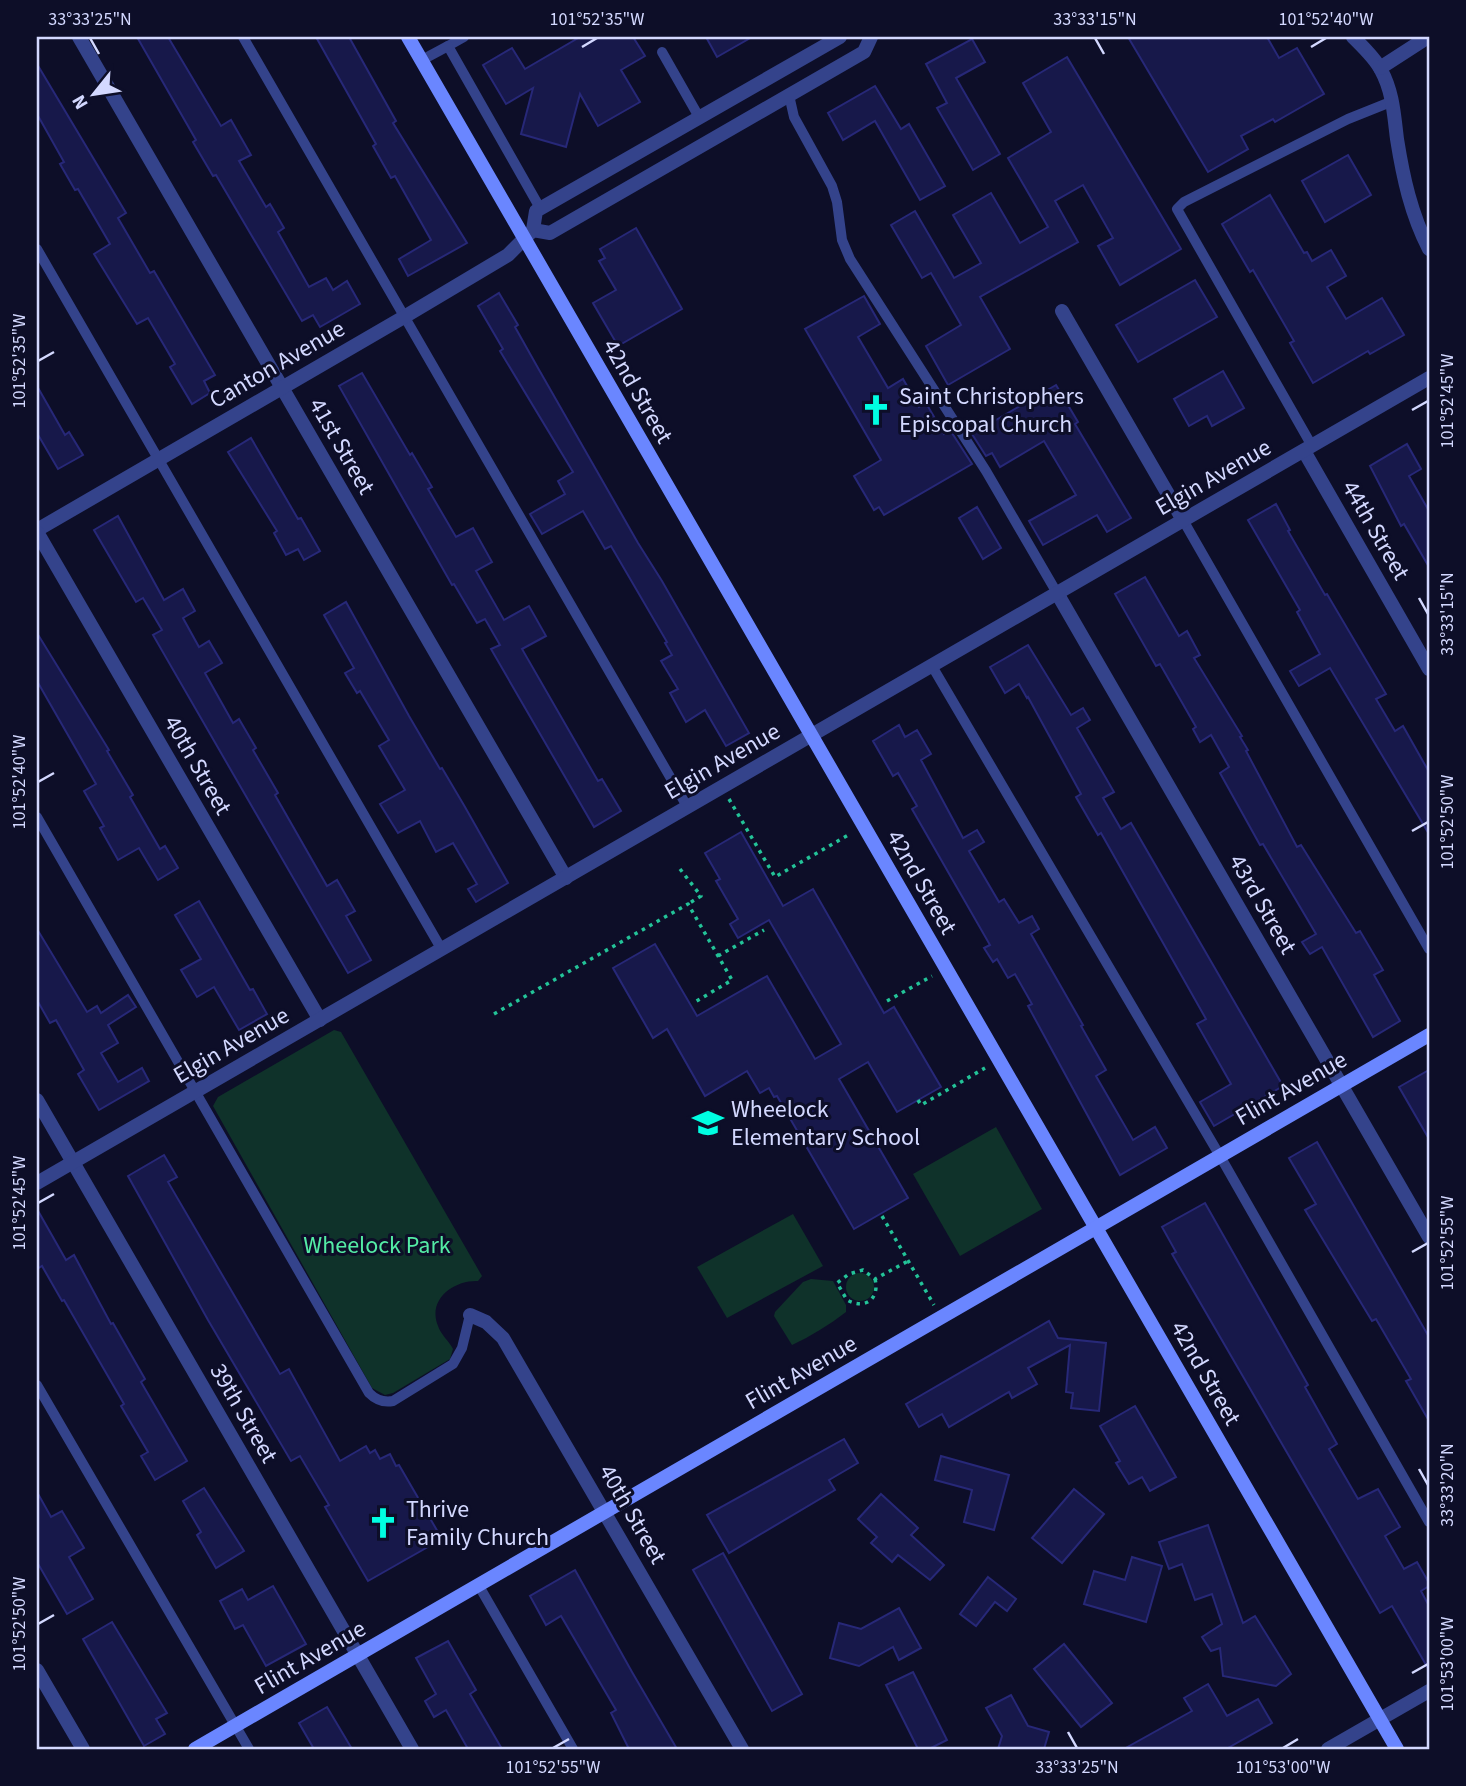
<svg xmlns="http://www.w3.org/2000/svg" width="1466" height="1786" font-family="'Source Sans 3',sans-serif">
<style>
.green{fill:#0f322a}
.building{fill:#17184a;stroke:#272878;stroke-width:2}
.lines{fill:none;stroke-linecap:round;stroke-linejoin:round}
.path{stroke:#23c398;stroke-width:3.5;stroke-dasharray:3.5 5;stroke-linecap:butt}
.lane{stroke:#34438b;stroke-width:10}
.street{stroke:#34438b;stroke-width:14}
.secondary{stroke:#6a86ff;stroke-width:14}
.ticks{fill:none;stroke:#d3d8ff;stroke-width:2.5}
.labels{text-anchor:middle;stroke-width:6;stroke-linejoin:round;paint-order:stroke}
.street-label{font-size:24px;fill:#d3d8ff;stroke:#0d0e28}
.poi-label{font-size:24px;fill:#d3d8ff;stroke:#0d0e28;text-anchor:start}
.park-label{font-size:24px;fill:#54eba5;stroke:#0d0e28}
.neatline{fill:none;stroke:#d3d8ff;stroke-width:2.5}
.ticks-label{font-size:18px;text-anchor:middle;fill:#d3d8ff}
</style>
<rect width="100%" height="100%" fill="#0d0e28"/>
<g class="green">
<path d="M334,1030L341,1032L482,1276L478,1281C454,1280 427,1299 438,1326C441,1335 449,1341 453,1349L450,1359L393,1393L385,1395L372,1388L213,1106L218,1097Z"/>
<path d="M996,1127L1042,1209L960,1256L913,1174Z"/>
<path d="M793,1214L823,1266L727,1318L697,1267Z"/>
<circle cx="860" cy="1287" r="14"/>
<path d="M811,1279L833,1281L846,1305V1312C829,1325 811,1336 792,1345L774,1316L775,1312L803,1282Z"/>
</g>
<g class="building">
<path d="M137,37H168L221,126L231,120L251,155L239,161L266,207L270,204L284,228L278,232L309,287L326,278L333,290L347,281L360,304L320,327L313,315L302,321L216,175L213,176L193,142L196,140Z"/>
<path d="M316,37H349L396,121L393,123L467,243L408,276L399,259L431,240L395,176L391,178L373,146L376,144Z"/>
<path d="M580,37H633L645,56L621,70L640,102L598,126L580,94L566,147L521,134L533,88L506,104L483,65L512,48L525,69Z"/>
<path d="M706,37H752L717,57Z"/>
<path d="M1128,37H1267L1279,58L1297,48L1324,94L1275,122L1273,119L1241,136L1248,149L1208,172Z"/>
<path d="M972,39L985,62L956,78L1000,154L973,170L937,108L947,103L926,64Z"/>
<path d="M1067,57L1181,249L1120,285L1098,246L1113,238L1083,185L1055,201L1078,242L980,297L1010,349L948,385L926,346L961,325L931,273L922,278L891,225L915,211L954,278L981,263L953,215L991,193L1020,243L1048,227L1008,158L1051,132L1023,83Z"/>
<path d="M37,64L126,213L118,218L150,273L154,271L215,375L204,381L210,393L192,404L170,367L175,364L148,318L137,324L94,254L110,244L78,189L75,190L60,164L64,162L37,114Z"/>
<path d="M875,86L901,129L909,124L945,186L920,200L875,121L843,140L828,113Z"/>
<path d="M1348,155L1371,195L1325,222L1302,181Z"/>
<path d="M1270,195L1304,253L1307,252L1312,261L1331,250L1346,276L1327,287L1346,319L1382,298L1404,335L1370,354L1368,351L1313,383L1290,343L1294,341L1253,270L1250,272L1222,224Z"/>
<path d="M636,228L682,309L618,346L593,303L616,290L599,261L605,258L600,249Z"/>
<path d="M1195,280L1217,317L1138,362L1116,325Z"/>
<path d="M499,293L518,325L515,327L538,368L638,543L662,581L749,733L726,746L705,710L686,722L670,693L678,689L661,661L672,655L665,643L667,642L611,546L605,549L583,511L542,534L530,514L565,494L558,481L573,472L500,351L503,349L478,306Z"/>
<path d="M864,296L880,324L858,337L888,388L903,379L919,407L926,403L944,434L950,430L972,464L884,515L879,507L874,510L854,476L881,460L805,329Z"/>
<path d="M1223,371L1244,408L1212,426L1207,416L1189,426L1174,399Z"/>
<path d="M362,373L410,455L412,453L432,487L428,489L456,537L473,528L492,562L476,571L504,620L529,606L546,636L522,649L598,781L602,779L621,811L594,827L491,649L500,645L485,619L477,623L454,584L452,585L339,386Z"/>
<path d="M1056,385L1078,422L1075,424L1131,518L1107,532L1097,515L1043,545L1029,521L1076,495L1044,441L1000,467L992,453L986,456L972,434Z"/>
<path d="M37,386L65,435L69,432L83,455L58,469L37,433Z"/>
<path d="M251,438L298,519L301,518L320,551L304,560L298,549L286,555L274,533L277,531L228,452Z"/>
<path d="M1407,444L1421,469L1409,476L1429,511V567L1404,524L1401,526L1370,466Z"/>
<path d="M1276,504L1290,530L1288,531L1325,595L1327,594L1386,694L1376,699L1395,731L1403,726L1429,772V834L1330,668L1299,686L1290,671L1320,654L1297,612L1300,610L1248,520Z"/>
<path d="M977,507L1001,548L983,559L959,518Z"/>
<path d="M118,516L164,600L183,589L195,611L183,618L199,647L209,641L222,663L205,673L233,723L239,719L256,748L253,750L278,793L275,795L327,886L337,880L355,911L346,916L371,960L348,973L153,635L162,630L143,598L136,602L94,530Z"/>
<path d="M1145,577L1179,636L1187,631L1200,655L1194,658L1242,736L1240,737L1248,750L1246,751L1297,847L1301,845L1356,933L1360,931L1383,970L1374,975L1400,1021L1373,1037L1322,947L1310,954L1302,942L1316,934L1263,844L1260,845L1220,773L1229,767L1211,735L1200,742L1193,729L1196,727L1160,664L1156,666L1115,594Z"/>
<path d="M346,602L409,716L440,769L442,768L465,807L508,883L476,902L468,889L477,884L453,843L436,852L420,821L398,833L380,804L405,790L379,746L389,740L360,691L357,693L345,673L354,668L324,615Z"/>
<path d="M37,633L109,750L107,751L133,795L130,797L160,849L165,846L178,868L158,880L139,848L118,860L100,828L104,826L84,791L96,784L37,681Z"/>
<path d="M1028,645L1071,715L1083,708L1090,720L1077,728L1114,792L1103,798L1121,829L1131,823L1283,1086L1214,1126L1200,1102L1231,1084L1197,1024L1206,1019L1101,833L1098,835L1076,797L1081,794L1028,697L1027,698L1019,684L1005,693L990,667Z"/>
<path d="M899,725L905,737L917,730L931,754L921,760L963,838L977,830L984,842L969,851L999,902L1004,899L1019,923L1032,916L1039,929L1031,934L1083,1025L1081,1026L1106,1070L1096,1076L1133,1140L1155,1127L1167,1148L1120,1175L1028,1006L1032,1004L1015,974L1008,978L997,959L993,962L984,948L990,945L912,809L917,806L898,773L893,776L873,741Z"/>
<path d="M741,832L783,906L813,889L884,1013L894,1007L941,1087L897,1112L868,1062L839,1079L908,1198L854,1229L777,1096L774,1097L769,1088L760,1093L747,1071L705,1096L667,1029L653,1038L613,968L655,944L697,1016L767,976L815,1059L841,1044L769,920L738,938L730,924L738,919L716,881L720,879L705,853Z"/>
<path d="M199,901L250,990L253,989L267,1014L239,1030L214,987L197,997L181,970L201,959L175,915Z"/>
<path d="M37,929L87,1012L97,1006L101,1013L128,995L136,1007L108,1025L118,1043L101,1053L118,1082L142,1068L149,1081L99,1110L78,1074L84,1070L56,1020L50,1023L37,1000Z"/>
<path d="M1429,1070V1139L1399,1087Z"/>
<path d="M1317,1142L1429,1337V1421L1406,1381L1411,1379L1376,1319L1372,1321L1305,1210L1316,1204L1289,1158Z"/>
<path d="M164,1155L177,1177L168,1182L280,1374L289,1369L340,1461L366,1446L370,1453L375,1450L380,1459L390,1454L396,1466L399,1465L442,1539L368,1581L325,1507L329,1505L300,1456L291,1461L208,1320L128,1176Z"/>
<path d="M1205,1203L1308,1385L1305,1387L1337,1444L1329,1449L1358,1499L1378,1489L1400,1527L1385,1536L1404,1569L1417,1562L1429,1583V1586L1421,1591L1429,1606V1670L1392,1606L1380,1613L1172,1254L1176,1252L1162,1227Z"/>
<path d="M37,1209L66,1260L74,1255L111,1324L113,1323L145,1379L141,1382L187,1461L155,1480L141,1456L148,1452L121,1406L124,1404L64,1300L62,1301L42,1266L37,1269Z"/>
<path d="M1049,1321L1058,1338L1106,1343L1099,1411L1071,1408L1073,1393L1066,1392L1070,1345L1028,1368L1037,1384L1012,1398L1009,1392L949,1427L942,1414L919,1427L906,1404Z"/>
<path d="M1135,1406L1176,1477L1150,1491L1142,1477L1129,1484L1116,1463L1120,1461L1100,1426Z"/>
<path d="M844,1439L858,1463L829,1480L835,1490L729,1553L707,1515Z"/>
<path d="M941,1456L1009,1475L994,1530L964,1522L972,1490L935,1480Z"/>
<path d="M204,1488L244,1551L216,1568L197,1535L201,1532L183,1501Z"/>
<path d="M1074,1489L1104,1514L1062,1563L1032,1538Z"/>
<path d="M37,1492L51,1517L62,1511L84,1548L69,1557L93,1599L67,1614L37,1562Z"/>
<path d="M881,1494L918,1528L911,1535L944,1565L930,1580L898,1555L892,1562L871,1543L877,1537L858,1519Z"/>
<path d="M1208,1525L1243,1623L1255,1616L1291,1674L1276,1686L1223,1676L1220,1648L1211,1651L1202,1637L1222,1624L1212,1594L1195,1600L1182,1564L1169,1569L1159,1542Z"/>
<path d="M723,1553L802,1694L772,1711L693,1570Z"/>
<path d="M1132,1557L1162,1566L1146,1622L1084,1604L1094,1571L1125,1580Z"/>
<path d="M575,1570L632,1672L677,1749H629L611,1713L616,1710L561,1616L546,1625L530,1596Z"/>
<path d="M988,1577L1016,1599L1007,1611L995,1602L976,1626L960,1614Z"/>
<path d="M273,1586L306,1644L266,1666L243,1625L235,1629L220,1601L242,1589L248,1600Z"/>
<path d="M899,1608L921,1648L899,1660L893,1647L859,1666L830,1658L839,1623L861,1629Z"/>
<path d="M112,1622L167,1713L156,1719L165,1734L144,1746L83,1639Z"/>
<path d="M448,1641L476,1690L470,1694L502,1749H468L446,1710L434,1717L425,1701L436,1694L416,1658Z"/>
<path d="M1064,1644L1112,1703L1081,1727L1034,1669Z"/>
<path d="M913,1672L947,1740L929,1749H918L886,1685Z"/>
<path d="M1208,1684L1227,1716L1258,1699L1272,1723L1226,1749H1124L1192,1711L1184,1698Z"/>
<path d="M1011,1695L1028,1726L1049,1732L1044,1749H998L1002,1736L986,1708Z"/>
<path d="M327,1707L352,1749H314L299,1723Z"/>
</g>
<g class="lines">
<g class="path">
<path d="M729,799L775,877L850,834"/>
<path d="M680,869L701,896L688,904"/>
<path d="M718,956L764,930"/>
<path d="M887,1001L932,976"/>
<path d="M494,1014L688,904L732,980L695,1002"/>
<path d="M918,1100L921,1105L985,1068"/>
<path d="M882,1216L934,1305"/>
<path d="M875,1279C880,1299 865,1310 847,1300L837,1283L849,1274L863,1270L875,1279L908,1261"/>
</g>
<g class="lane">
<path d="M243,37L688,808"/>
<path d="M464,37L448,46L540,208"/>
<path d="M662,52L699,117"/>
<path d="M422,60L448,46"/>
<path d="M789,95L794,117L832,186L837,202L842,240L850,259L986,471L1057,593"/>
<path d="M37,249L442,950"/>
<path d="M1312,446L1177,209L1184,202L1348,119L1393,101"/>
<path d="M1183,520L1429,949"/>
<path d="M932,666L1220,1156L1429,1522"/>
<path d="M37,817L369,1393C376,1400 383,1403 393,1401L453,1364L462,1348L470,1315"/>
<path d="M37,1385L249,1749"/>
<path d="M479,1586L573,1749"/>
</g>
<g class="street">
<path d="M79,37L566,878"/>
<path d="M1353,37C1363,47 1375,58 1381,70C1393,92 1394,115 1397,139C1403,177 1411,214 1429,249"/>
<path d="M1380,68L1428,37"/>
<path d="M533,230L550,233L864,52L871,37"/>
<path d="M1062,311L1183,520"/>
<path d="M1304,451L1429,669"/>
<path d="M37,530L404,317L508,255L533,230L536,211L840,37"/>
<path d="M37,532L320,1020"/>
<path d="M1057,593L1429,1237"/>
<path d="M37,1100L412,1749"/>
<path d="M37,1183L1429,378"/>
<path d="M470,1315L486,1322L503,1338L742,1749"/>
<path d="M37,1670L83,1749"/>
<path d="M1328,1749L1429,1691"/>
</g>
<g class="secondary">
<path d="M408,37L1397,1749"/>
<path d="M195,1749L1429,1035"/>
</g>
</g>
<path class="ticks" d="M90,38L99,54M1095,38L1104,54M582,47L597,38M1311,47L1326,38M38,361L54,352M1412,410L1428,401M1419,598L1428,614M38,782L54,773M1412,831L1428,822M38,1203L54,1194M1412,1252L1428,1243M1419,1469L1428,1485M38,1624L54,1615M1412,1673L1428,1664M1068,1732L1077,1748M553,1748L569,1739M1283,1748L1298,1739"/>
<defs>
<symbol id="church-bare" viewBox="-9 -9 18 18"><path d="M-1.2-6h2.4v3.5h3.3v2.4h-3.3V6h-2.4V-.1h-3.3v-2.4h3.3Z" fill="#00fee2" stroke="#0d0e28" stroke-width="2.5" paint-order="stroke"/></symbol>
<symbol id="school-bare" viewBox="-9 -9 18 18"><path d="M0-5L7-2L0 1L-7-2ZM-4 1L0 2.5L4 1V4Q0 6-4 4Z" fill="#00fee2" stroke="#0d0e28" stroke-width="2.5" paint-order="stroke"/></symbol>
</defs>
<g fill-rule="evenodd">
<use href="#church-bare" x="854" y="388" width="44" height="44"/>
<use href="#school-bare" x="686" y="1101" width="44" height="44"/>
<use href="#church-bare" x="361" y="1501" width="44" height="44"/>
</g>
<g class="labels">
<g class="street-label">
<text transform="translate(277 364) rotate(-30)" y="8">Canton Avenue</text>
<text transform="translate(638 391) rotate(60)" y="8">42nd Street</text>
<text transform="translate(342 446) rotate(60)" y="8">41st Street</text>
<text transform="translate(1213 477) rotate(-30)" y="8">Elgin Avenue</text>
<text transform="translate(1376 530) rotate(60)" y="8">44th Street</text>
<text transform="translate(722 761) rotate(-30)" y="8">Elgin Avenue</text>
<text transform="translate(198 765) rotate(60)" y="8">40th Street</text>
<text transform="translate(922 882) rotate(60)" y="8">42nd Street</text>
<text transform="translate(1263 904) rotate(60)" y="8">43rd Street</text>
<text transform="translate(231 1045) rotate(-30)" y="8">Elgin Avenue</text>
<text transform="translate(1291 1088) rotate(-30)" y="8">Flint Avenue</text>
<text transform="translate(801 1372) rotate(-30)" y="8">Flint Avenue</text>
<text transform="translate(1206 1373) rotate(60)" y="8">42nd Street</text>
<text transform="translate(244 1413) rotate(60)" y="8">39th Street</text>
<text transform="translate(633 1514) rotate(60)" y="8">40th Street</text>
<text transform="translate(310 1657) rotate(-30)" y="8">Flint Avenue</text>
</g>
<g class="poi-label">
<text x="899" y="404">Saint Christophers<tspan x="899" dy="28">Episcopal Church</tspan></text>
<text x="731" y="1117">Wheelock<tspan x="731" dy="28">Elementary School</tspan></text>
<text x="406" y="1517">Thrive<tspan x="406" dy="28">Family Church</tspan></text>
</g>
<g class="park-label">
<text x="377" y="1253">Wheelock Park</text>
</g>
</g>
<rect width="1466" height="1786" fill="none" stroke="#0d0e28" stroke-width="77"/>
<g transform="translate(94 94) rotate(240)" stroke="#0d0e28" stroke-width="5" paint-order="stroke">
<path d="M0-5L12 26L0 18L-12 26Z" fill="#d3d8ff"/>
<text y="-10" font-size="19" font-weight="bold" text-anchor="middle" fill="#d3d8ff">N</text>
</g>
<rect x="38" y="38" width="1390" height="1710" class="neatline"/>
<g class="ticks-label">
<text x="90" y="25">33°33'25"N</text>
<text x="597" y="25">101°52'35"W</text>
<text x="1095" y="25">33°33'15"N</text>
<text x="1326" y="25">101°52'40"W</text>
<text transform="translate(19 361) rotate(-90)" y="6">101°52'35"W</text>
<text transform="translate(1447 401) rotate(-90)" y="6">101°52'45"W</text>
<text transform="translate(1447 614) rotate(-90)" y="6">33°33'15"N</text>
<text transform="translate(19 782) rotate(-90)" y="6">101°52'40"W</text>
<text transform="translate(1447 822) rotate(-90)" y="6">101°52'50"W</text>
<text transform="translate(19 1203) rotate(-90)" y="6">101°52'45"W</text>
<text transform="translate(1447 1243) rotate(-90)" y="6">101°52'55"W</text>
<text transform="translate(1447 1485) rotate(-90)" y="6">33°33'20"N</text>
<text transform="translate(19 1624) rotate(-90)" y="6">101°52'50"W</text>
<text transform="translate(1447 1664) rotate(-90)" y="6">101°53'00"W</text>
<text x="553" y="1773">101°52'55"W</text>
<text x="1077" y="1773">33°33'25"N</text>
<text x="1283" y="1773">101°53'00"W</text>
</g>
</svg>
